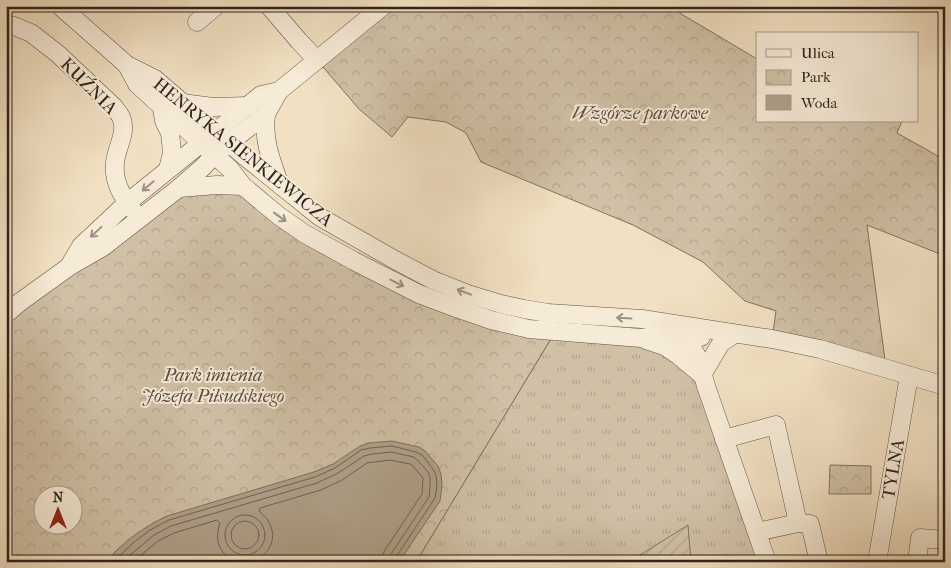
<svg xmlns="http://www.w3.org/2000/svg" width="951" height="568" font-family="'IM FELL French Canon',serif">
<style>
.grass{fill:url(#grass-tufts);stroke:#807262}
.park{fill:url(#park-crowns);stroke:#807262;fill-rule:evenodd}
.garden{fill:url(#garden-furrows);stroke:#807262}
.water{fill:#afa08a;stroke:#7c6e5e}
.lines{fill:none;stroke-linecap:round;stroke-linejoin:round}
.shore{stroke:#6f6254;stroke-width:1}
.minor-casing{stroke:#605246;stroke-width:19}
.minor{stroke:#f6ebd7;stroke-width:18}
.oneway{stroke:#9c9183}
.labels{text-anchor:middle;stroke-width:4;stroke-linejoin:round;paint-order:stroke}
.street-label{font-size:18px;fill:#2f231d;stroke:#f6ebd7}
.park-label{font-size:18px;font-style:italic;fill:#574a3f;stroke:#f6ebd7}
</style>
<defs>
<pattern id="grass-tufts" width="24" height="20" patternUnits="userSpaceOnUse" patternTransform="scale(1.25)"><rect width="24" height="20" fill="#d0c0a6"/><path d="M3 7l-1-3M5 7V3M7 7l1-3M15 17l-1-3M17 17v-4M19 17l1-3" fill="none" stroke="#b3a58e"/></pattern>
<pattern id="park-crowns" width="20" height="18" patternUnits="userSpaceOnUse" patternTransform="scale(1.25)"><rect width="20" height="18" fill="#d0c0a6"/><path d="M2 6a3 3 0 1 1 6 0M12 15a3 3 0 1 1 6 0" fill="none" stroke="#b3a58e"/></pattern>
<pattern id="garden-furrows" width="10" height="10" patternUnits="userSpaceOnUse" patternTransform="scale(1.25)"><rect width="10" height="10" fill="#d0c0a6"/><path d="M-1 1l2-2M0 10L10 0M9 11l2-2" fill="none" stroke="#b3a58e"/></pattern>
</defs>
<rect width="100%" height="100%" fill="#f1e0c2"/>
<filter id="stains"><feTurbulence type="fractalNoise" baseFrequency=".004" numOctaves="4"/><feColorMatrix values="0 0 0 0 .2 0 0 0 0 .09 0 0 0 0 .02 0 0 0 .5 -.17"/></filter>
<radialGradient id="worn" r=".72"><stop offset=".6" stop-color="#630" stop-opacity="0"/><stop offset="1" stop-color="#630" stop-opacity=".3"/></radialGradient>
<path class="grass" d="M555,332L641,338L692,367L767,562H416Z"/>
<g class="park">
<path d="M383,6H668L757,59V121H902L897,133L945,160V256L867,225L885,360L772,339L776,311L745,301L703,262L633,225L481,162L466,133L446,122L408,117L392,137L359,109L317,60Z"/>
<path d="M243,186L419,294L555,332L416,562H6V314L179,188ZM42,496H72V526H42Z"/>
<path d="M830,465L871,466V494H829Z"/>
</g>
<path class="garden" d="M688,525L691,562H629Z"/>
<path class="water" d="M392,441L419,447L425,451L438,466L441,474L442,486L440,501L399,562H106C122,542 144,527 167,516L314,472L333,464L360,446L369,443Z"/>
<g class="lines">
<g class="shore">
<circle cx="245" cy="535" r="20"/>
<circle cx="245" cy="535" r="14"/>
<path d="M113,562L133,543L150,530L169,520L315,477L335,468L361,450L370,448L392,446L416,452L422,455L433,469L436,475L437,486L435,498L396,557V562"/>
<path d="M122,562L154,535L171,526L317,483L338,473L364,456L372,454L391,452L414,457L423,466L428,472L430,477V486L429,497L391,554L389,562"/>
<path d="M133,562L158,541L174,533L217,520L220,523C214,541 219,554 237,562"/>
<path d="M252,562C276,553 280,527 259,511L260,508L321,490L342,480L367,463L390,460L410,464L413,466L423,478L422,494L385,550L382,556V562"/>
</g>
<defs>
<g id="minor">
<path d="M60,6L127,65L155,79L243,155L320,217L395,260L433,280L468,294L501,304L524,309L548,313L642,319L772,339L820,349L945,386"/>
<path d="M269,6L299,41L317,60"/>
<path d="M197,22L216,6"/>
<path d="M6,25L14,26L31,33L58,54L114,107C116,110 119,113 121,117C128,132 116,148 115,163C113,181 122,197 133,210"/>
<path d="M127,65L137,84L230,169L243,186L279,216L305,234L354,261L419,294L459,309L491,320L529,329L641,338L667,336L701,337"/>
<path d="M182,103L213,107L248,106"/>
<path d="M162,108L164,121L170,133L171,142L172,153L168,169"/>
<path d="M266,114C263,141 271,160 280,185"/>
<path d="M179,188L217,185L243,186"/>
<path d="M71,263L81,246L127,203L261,95L279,91"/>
<path d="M6,314L20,302L70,266L103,247L179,188L203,167L214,155L266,114L279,91L383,6"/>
<path d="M678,330L691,346L698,358L706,386L767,562"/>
<path d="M646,340L664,346L678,355L702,375"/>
<path d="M702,375L721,343L734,334"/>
<path d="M724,439L776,425L798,523L757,532"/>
<path d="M798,523L810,524L819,562"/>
<path d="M877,562L909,376"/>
<path d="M917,562L920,538L945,540"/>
</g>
</defs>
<use href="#minor" class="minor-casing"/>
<use href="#minor" class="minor"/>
</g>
<defs><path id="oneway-shaft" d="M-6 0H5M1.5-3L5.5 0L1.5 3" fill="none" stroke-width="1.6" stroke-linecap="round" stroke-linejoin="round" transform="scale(1.25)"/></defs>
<g class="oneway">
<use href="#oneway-shaft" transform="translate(148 186) rotate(140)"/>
<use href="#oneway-shaft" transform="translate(280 217) rotate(36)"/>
<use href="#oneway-shaft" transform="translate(96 232) rotate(137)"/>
<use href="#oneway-shaft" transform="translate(397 283) rotate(27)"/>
<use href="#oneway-shaft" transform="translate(464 292) rotate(-159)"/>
<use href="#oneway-shaft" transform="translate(624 318) rotate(-177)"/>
</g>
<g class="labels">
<g class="street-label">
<text transform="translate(89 86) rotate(45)" y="6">KUŹNIA</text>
<text transform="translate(243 152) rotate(39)" y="6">HENRYKA SIENKIEWICZA</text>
<text transform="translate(893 469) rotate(-80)" y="6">TYLNA</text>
</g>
<g class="park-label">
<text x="640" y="119">Wzgórze parkowe</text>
<text x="213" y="381">Park imienia<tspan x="213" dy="21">Józefa Piłsudskiego</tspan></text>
</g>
</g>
<rect width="951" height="568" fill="none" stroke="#f1e0c2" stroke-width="25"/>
<rect x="8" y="8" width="936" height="553" fill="none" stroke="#2f231d" stroke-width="2.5"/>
<rect x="12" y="12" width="926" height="543" fill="none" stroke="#2f231d"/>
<rect x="756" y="32" width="162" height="90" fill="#f6ebd7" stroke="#a69b8d"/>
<rect x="766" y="49" width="25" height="8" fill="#f6ebd7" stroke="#a69b8d"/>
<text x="801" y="58" font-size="15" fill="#2f231d">Ulica</text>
<rect x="766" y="70" width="25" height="15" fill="url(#park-crowns)" stroke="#a69b8d"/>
<text x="801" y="82" font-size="15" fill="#2f231d">Park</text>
<rect x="766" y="95" width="25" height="15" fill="#afa08a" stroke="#a69b8d"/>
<text x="801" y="108" font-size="15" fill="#2f231d">Woda</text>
<g transform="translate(58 510)"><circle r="24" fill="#f6ebd7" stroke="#a69b8d"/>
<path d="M0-4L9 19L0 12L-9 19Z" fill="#8f2418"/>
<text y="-8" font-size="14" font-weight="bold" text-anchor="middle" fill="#2f231d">N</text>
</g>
<rect width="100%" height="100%" filter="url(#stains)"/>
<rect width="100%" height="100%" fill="url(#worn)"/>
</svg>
